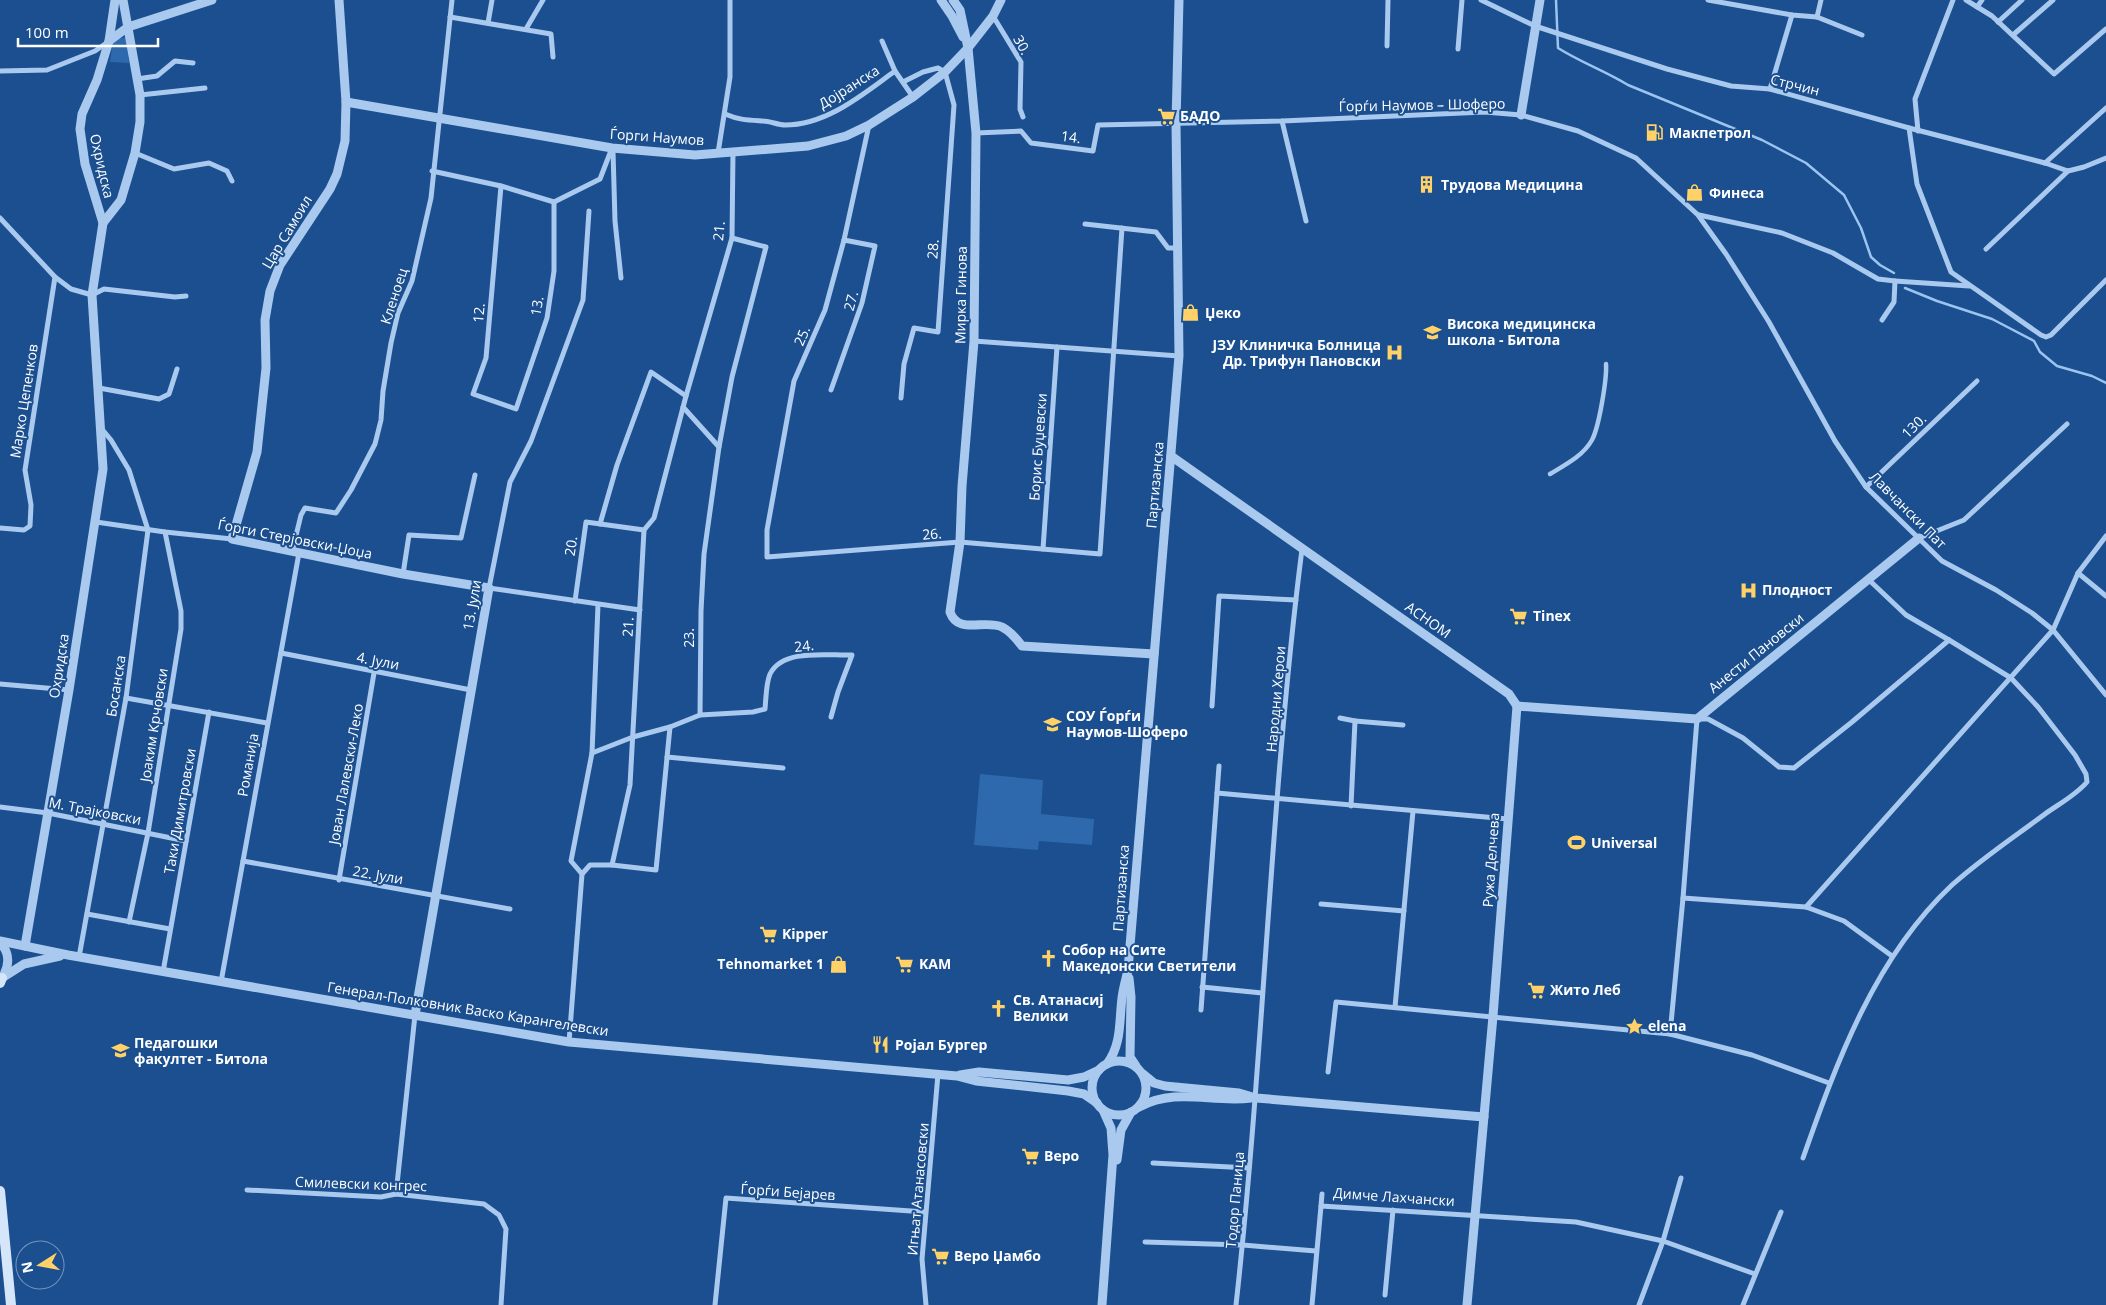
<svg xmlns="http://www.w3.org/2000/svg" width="2106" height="1305" font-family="'Open Sans',sans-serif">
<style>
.green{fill:#2e69ad}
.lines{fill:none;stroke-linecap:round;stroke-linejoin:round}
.stream{stroke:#9cc4f0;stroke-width:2.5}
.pedestrian{stroke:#a9c9ee;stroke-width:4.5}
.minor{stroke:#a9c9ee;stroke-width:5}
.tertiary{stroke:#a9c9ee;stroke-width:9}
.secondary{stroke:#d6e6fa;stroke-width:10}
.labels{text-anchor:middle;stroke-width:4;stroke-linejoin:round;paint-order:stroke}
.street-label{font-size:14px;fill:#fff;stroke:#1b4f8f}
.poi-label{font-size:14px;font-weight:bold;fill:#fff;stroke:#1b4f8f;text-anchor:start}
</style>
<rect width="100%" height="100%" fill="#1b4f8f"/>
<g class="green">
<path d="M126,37L129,63L110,62L113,40Z"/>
<path d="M980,774L1043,780L1041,814L1094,819L1092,845L1039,841L1038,850L974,845Z"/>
</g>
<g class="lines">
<g class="stream">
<path d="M1556,0L1558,48C1580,62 1605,71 1628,85L1762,140L1806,163L1844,195L1861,228L1871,257L1880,265L1894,273"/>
<path d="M1905,288L1937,301L1992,319L2034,341L2040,352L2057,366L2092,376L2106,383"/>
</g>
<path class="pedestrian" d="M1550,474C1565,465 1583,456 1592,440C1599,427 1607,379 1606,364"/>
<g class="minor">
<path d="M1481,0L1535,26L1667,69L1731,86L1770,89L1909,128L2045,163L2068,171L2084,167L2106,158"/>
<path d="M1708,0L1792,15L1817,17L1862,35"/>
<path d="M1966,0L1992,16L2054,74L2106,29"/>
<path d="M1977,7L1982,0"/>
<path d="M993,16L1021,62L1020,109L1023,117"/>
<path d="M450,17L551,34L553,57"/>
<path d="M1817,17L1821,0"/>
<path d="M1998,22L2022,0"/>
<path d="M488,23L492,0"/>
<path d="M526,29L543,0"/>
<path d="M2013,35L2053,0"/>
<path d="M882,41L895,71"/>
<path d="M1387,46L1388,0"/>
<path d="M1458,49L1462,0"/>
<path d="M0,71L47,70L95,51L108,42"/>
<path d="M137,79L157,76L175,61L193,63"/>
<path d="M1770,89L1792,15"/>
<path d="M140,95L205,88"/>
<path d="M725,114C739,120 747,120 763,121C770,121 778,125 785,125C827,125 863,94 895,71L913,97"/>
<path d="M1282,121L1306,221"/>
<path d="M869,125L844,240L825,310L794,381L767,530V557L960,542L1100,554L1122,228"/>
<path d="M1909,128L1917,184L1951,272L2041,335L2046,337L2051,335L2106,280"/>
<path d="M1918,131L1915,99L1953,0"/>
<path d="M976,133L1021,131L1031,143L1093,151L1098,125L1282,121L1485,112L1521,115L1578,131L1636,158L1698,215L1726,254L1769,322L1835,441L1866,487L1942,561L1996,590L2032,613L2053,630L2106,695"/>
<path d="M613,151L615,221L621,278"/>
<path d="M135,153L174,169L209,163L227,171L232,181"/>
<path d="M718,153L730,77V0"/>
<path d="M2045,163L2106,108"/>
<path d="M432,171L501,186L554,202L600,179L612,148"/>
<path d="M501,186L486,358L473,394L516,409L547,318L554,271V202"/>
<path d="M589,211L583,300L531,441L510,482L489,588L640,610"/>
<path d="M1699,215L1782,233L1833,253L1878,279L1895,281L1894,302L1882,320"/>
<path d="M0,218L55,277L71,289L92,295L104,289L175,297L186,296"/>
<path d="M1085,224L1156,232L1168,248H1178"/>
<path d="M1986,249L2068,171"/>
<path d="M1895,281L1969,286"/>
<path d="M974,341L1179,356"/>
<path d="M99,388L159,399L169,394L177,369"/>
<path d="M831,390L862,303L875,246L844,240"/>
<path d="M901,398L904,364L914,328L938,332L954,105L945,72L938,68L923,72L903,82"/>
<path d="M683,407L719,447"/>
<path d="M1866,487L1977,381"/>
<path d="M96,522L165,532L232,539"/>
<path d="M600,524L617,465L651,372L686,396"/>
<path d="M0,528L24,530L30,526L31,505L25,470L55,277"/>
<path d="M1919,538L1964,520L2067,424"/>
<path d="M1043,549L1057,347"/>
<path d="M292,552L301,515L305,508L336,513L351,490L375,444L381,420L383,391L391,343L398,313L412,281L431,198L452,0"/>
<path d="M2078,573L2106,596"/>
<path d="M403,574L409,535L461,538L475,475"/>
<path d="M575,601L586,522L644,530"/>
<path d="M281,653L471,690"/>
<path d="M0,684L69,690"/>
<path d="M126,698L267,723"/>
<path d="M1212,706L1219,596L1296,600"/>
<path d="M700,715L701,611L704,554L719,447L732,377L766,247L732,238"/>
<path d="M1340,718L1355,721"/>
<path d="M592,753L633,737L670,727L700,715L753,712L765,709C766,699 766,683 770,674C783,648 828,656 852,655L838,692L831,717"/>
<path d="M667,757L783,768"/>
<path d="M1217,793L1508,819"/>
<path d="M1351,806L1355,721L1403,725"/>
<path d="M0,807L48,813L186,841"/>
<path d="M243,861L510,909"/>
<path d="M612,865L630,785L644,530L654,518L686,396L732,238L733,151"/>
<path d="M582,874L571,861L592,753L598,605"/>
<path d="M339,880L374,673"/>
<path d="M1683,898L1806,907L1844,921L1892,956"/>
<path d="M1321,904L1404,911"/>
<path d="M1806,907L2053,630L2078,573L2106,536"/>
<path d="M87,914L170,929"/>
<path d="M129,922L148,833L181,629V611L165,532"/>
<path d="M79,957L126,698L148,530L129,470L111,440L101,428"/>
<path d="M163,972L209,712"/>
<path d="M221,982L299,553"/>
<path d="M1202,987L1262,993"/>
<path d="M1395,1007L1413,811"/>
<path d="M1201,1010L1219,766"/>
<path d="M1670,1034L1683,898L1697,719H1708L1743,738L1779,767L1794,768L1852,722L1949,640"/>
<path d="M569,1042L582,874L590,865H612L656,870L670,727"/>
<path d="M1328,1072L1336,1002L1670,1034L1752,1055L1829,1083"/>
<path d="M1803,1158C1837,1061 1875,957 1952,885C1981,859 2014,837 2045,814C2059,804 2076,795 2087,782L2086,774L2075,755L2038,707L2011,678L1949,640L1906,615L1868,579"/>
<path d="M1153,1163L1249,1168"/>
<path d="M247,1190L381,1197L396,1194L484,1204L499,1215L506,1229L501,1305"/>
<path d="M396,1194L415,1015"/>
<path d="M1321,1206L1322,1194"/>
<path d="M1145,1242L1243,1245L1316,1251"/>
<path d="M1385,1295L1393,1210"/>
<path d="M715,1305L726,1198L925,1212"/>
<path d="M926,1305L922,1259L938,1074"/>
<path d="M1236,1305C1264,1054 1270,800 1302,549"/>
<path d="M1312,1305L1321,1206L1576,1222L1663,1241L1755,1274"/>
<path d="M1639,1305L1663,1241L1681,1178"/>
<path d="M1743,1305L1781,1212"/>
</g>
<g class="tertiary">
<path d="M339,0L346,102L345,141L337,174L330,189L280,265L270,291L265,320L266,368L257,452L232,539L403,574L489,588L415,1015"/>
<path d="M941,0L952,16L963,37"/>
<path d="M953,0L960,10L968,48L976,133L974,341L962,486L960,542L950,612C958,635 984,619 1002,627C1010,631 1016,638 1022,646L1154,654"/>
<path d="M109,41L128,27L212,0"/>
<path d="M346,102L612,148L695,155L808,146L846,136L869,125L913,97L945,72L968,48L993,16L1001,0"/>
<path d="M1521,115L1540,0"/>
<path d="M103,223L121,200L135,153L140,122V95L123,0"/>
<path d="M1171,456L1509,694L1517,706"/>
<path d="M1517,706L1697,719L1919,538"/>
<path d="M0,941L68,955L569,1042L957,1076L976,1081L1068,1091L1084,1094L1097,1103"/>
<path d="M0,943C11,953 9,967 2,978"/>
<path d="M25,946L69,690L103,469L92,295L103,223L85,164L80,129L82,114L97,80L109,41L115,0"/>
<path d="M2,978L24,964L60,956"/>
<path d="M1129,978L1131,997L1130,1057L1136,1066"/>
<circle cx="1119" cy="1088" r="27"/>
<path d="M1107,1064C1122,1044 1119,1021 1122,998C1123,989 1126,979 1128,970L1179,356L1176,123L1179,0"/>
<path d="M1143,1074L1154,1083L1165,1086L1239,1093L1256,1098L1484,1117"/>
<path d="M960,1075L979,1072L1068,1080L1084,1077L1099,1070"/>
<path d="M1139,1107C1177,1087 1211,1103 1251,1098"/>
<path d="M1117,1160L1121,1130L1131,1112"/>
<path d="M1102,1305L1113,1155L1111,1128L1103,1110"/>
<path d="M1467,1305L1493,1016L1517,706"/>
</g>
<g class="secondary">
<path d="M0,983L2,978"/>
<path d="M0,1191L11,1305"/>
</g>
</g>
<defs>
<symbol id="supermarket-bare" viewBox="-9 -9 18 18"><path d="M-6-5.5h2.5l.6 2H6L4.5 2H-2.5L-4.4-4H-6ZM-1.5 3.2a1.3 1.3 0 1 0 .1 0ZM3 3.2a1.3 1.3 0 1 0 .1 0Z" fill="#ffd166" stroke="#1b4f8f" stroke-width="2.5" paint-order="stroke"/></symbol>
<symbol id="fuel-bare" viewBox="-9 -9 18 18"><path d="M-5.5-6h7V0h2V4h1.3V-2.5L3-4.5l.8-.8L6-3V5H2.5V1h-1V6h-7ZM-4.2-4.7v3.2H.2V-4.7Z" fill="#ffd166" stroke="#1b4f8f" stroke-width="2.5" paint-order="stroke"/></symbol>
<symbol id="building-bare" viewBox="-9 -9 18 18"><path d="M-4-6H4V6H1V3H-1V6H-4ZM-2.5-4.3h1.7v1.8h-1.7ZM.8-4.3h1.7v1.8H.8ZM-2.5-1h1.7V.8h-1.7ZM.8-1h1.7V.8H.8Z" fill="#ffd166" stroke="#1b4f8f" stroke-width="2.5" paint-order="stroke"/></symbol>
<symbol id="shop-bare" viewBox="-9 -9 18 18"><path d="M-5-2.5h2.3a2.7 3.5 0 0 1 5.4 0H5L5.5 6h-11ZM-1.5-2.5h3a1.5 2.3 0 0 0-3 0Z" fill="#ffd166" stroke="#1b4f8f" stroke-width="2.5" paint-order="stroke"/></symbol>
<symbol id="university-bare" viewBox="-9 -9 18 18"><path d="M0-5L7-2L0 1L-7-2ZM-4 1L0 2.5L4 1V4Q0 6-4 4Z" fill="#ffd166" stroke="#1b4f8f" stroke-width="2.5" paint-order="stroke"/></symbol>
<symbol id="hospital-bare" viewBox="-9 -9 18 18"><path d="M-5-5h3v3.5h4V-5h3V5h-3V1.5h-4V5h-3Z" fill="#ffd166" stroke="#1b4f8f" stroke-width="2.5" paint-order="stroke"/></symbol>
<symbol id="school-bare" viewBox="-9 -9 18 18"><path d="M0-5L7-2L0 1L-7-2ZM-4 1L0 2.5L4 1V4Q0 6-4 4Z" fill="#ffd166" stroke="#1b4f8f" stroke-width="2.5" paint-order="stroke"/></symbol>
<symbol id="stadium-bare" viewBox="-9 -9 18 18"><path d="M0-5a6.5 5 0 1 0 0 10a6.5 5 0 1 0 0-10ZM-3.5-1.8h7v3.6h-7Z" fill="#ffd166" stroke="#1b4f8f" stroke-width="2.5" paint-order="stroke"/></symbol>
<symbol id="church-bare" viewBox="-9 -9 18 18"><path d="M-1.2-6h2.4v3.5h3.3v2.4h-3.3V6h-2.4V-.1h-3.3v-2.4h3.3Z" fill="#ffd166" stroke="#1b4f8f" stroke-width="2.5" paint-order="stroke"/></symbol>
<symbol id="sight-bare" viewBox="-9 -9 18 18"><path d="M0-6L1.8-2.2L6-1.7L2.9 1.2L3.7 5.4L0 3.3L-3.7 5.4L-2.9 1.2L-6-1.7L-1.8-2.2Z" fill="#ffd166" stroke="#1b4f8f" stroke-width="2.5" paint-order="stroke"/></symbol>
<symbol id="restaurant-bare" viewBox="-9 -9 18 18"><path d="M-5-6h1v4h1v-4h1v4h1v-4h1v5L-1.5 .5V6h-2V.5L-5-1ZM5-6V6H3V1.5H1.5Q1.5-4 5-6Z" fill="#ffd166" stroke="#1b4f8f" stroke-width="2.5" paint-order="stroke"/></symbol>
</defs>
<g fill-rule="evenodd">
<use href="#supermarket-bare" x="1154" y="104" width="25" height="25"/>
<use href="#fuel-bare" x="1642" y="120" width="25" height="25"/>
<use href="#building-bare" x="1414" y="172" width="25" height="25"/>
<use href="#shop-bare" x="1682" y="180" width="25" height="25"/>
<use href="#shop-bare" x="1178" y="300" width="25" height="25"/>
<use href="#university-bare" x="1420" y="320" width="25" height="25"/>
<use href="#hospital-bare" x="1382" y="340" width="25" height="25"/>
<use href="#hospital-bare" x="1736" y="578" width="25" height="25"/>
<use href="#supermarket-bare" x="1506" y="604" width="25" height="25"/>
<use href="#school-bare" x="1040" y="712" width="25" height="25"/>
<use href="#stadium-bare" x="1564" y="830" width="25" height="25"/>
<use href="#supermarket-bare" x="756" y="922" width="25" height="25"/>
<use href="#church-bare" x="1036" y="946" width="25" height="25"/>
<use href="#shop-bare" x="826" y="952" width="25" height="25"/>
<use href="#supermarket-bare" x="892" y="952" width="25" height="25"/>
<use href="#supermarket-bare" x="1524" y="978" width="25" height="25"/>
<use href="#church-bare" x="986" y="996" width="25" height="25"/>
<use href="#sight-bare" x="1622" y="1014" width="25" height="25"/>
<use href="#restaurant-bare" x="868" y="1032" width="25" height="25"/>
<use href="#university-bare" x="108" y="1038" width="25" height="25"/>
<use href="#supermarket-bare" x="1018" y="1144" width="25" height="25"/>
<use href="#supermarket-bare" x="928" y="1244" width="25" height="25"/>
</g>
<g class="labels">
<g class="street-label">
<text transform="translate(1022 45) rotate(61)" y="5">30.</text>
<text transform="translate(1795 85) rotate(14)" y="5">Стрчин</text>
<text transform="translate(849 87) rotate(-32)" y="5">Дојранска</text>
<text transform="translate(1422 105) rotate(-1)" y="5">Ѓорѓи Наумов – Шоферо</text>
<text transform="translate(657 137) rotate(4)" y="5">Ѓорги Наумов</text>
<text transform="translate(1071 137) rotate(7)" y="5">14.</text>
<text transform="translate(102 166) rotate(77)" y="5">Охридска</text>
<text transform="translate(719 231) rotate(-85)" y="5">21.</text>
<text transform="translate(287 232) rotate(-59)" y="5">Цар Самоил</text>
<text transform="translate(933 249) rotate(-86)" y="5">28.</text>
<text transform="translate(961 295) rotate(-89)" y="5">Мирка Гинова</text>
<text transform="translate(394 296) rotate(-72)" y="5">Кленоец</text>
<text transform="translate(851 301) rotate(-75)" y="5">27.</text>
<text transform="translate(537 306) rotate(-80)" y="5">13.</text>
<text transform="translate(479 313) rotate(-85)" y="5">12.</text>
<text transform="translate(802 336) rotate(-67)" y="5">25.</text>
<text transform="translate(24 401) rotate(-81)" y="5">Марко Цепенков</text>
<text transform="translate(1914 426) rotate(-44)" y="5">130.</text>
<text transform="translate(1038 447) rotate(-86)" y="5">Борис Буџевски</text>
<text transform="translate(1155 485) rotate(-85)" y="5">Партизанска</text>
<text transform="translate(1908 510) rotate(45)" y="5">Лавчански Пат</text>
<text transform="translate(932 534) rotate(-5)" y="5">26.</text>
<text transform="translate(295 539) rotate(11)" y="5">Ѓорги Стерјовски-Џоџа</text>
<text transform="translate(571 546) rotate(-82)" y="5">20.</text>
<text transform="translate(472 605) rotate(-80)" y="5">13. Јули</text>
<text transform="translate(1428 620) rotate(35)" y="5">АСНОМ</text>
<text transform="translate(628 627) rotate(-87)" y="5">21.</text>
<text transform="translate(689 638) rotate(-90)" y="5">23.</text>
<text transform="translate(804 646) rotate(-6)" y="5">24.</text>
<text transform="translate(1756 653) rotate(-39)" y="5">Анести Пановски</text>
<text transform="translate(378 661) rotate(11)" y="5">4. Јули</text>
<text transform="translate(59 666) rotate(-81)" y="5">Охридска</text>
<text transform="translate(116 686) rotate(-81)" y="5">Босанска</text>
<text transform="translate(1276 699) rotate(-85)" y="5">Народни Херои</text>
<text transform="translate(154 725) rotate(-81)" y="5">Јоаким Крчовски</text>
<text transform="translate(248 765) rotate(-80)" y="5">Романија</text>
<text transform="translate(346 774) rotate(-80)" y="5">Јован Лалевски-Леко</text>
<text transform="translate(95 811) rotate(11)" y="5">М. Трајковски</text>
<text transform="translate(180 811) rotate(-80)" y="5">Таки Димитровски</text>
<text transform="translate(1491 860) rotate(-86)" y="5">Ружа Делчева</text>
<text transform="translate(378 875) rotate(10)" y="5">22. Јули</text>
<text transform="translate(1121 888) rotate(-86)" y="5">Партизанска</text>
<text transform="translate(468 1009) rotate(9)" y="5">Генерал-Полковник Васко Карангелевски</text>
<text transform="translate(361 1184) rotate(2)" y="5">Смилевски конгрес</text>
<text transform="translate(918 1189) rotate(-85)" y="5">Игњат Атанасовски</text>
<text transform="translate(788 1192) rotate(4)" y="5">Ѓорѓи Бејарев</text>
<text transform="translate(1394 1197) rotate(4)" y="5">Димче Лахчански</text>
<text transform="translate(1235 1200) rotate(-85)" y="5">Тодор Паница</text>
</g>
<g class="poi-label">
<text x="1180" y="121">БАДО</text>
<text x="1669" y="138">Макпетрол</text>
<text x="1441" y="190">Трудова Медицина</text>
<text x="1709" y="198">Финеса</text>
<text x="1205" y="318">Џеко</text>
<text x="1447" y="329">Висока медицинска<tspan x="1447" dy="16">школа - Битола</tspan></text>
<text x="1381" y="350" text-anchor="end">ЈЗУ Клиничка Болница<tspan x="1381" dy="16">Др. Трифун Пановски</tspan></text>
<text x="1762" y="595">Плодност</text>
<text x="1533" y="621">Tinex</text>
<text x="1066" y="721">СОУ Ѓорѓи<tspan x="1066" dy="16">Наумов-Шоферо</tspan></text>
<text x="1591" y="848">Universal</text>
<text x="782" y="939">Kipper</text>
<text x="1062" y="955">Собор на Сите<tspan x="1062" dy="16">Македонски Светители</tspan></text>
<text x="824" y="969" text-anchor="end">Tehnomarket 1</text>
<text x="919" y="969">KAM</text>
<text x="1550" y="995">Жито Леб</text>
<text x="1013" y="1005">Св. Атанасиј<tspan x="1013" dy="16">Велики</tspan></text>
<text x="1648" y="1031">elena</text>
<text x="134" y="1048">Педагошки<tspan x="134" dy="16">факултет - Битола</tspan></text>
<text x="895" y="1050">Ројал Бургер</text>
<text x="1044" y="1161">Веро</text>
<text x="954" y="1261">Веро Џамбо</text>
</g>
</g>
<g transform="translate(40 1265) rotate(259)"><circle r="24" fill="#1b4f8f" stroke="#7695bc"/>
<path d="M0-4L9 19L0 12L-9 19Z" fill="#ffd166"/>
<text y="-8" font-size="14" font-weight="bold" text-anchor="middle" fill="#ffffff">N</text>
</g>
<path d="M18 38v8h140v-8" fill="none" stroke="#ffffff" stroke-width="2.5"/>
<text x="25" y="38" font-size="15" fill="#ffffff" stroke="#1b4f8f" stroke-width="4" paint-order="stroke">100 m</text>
</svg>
